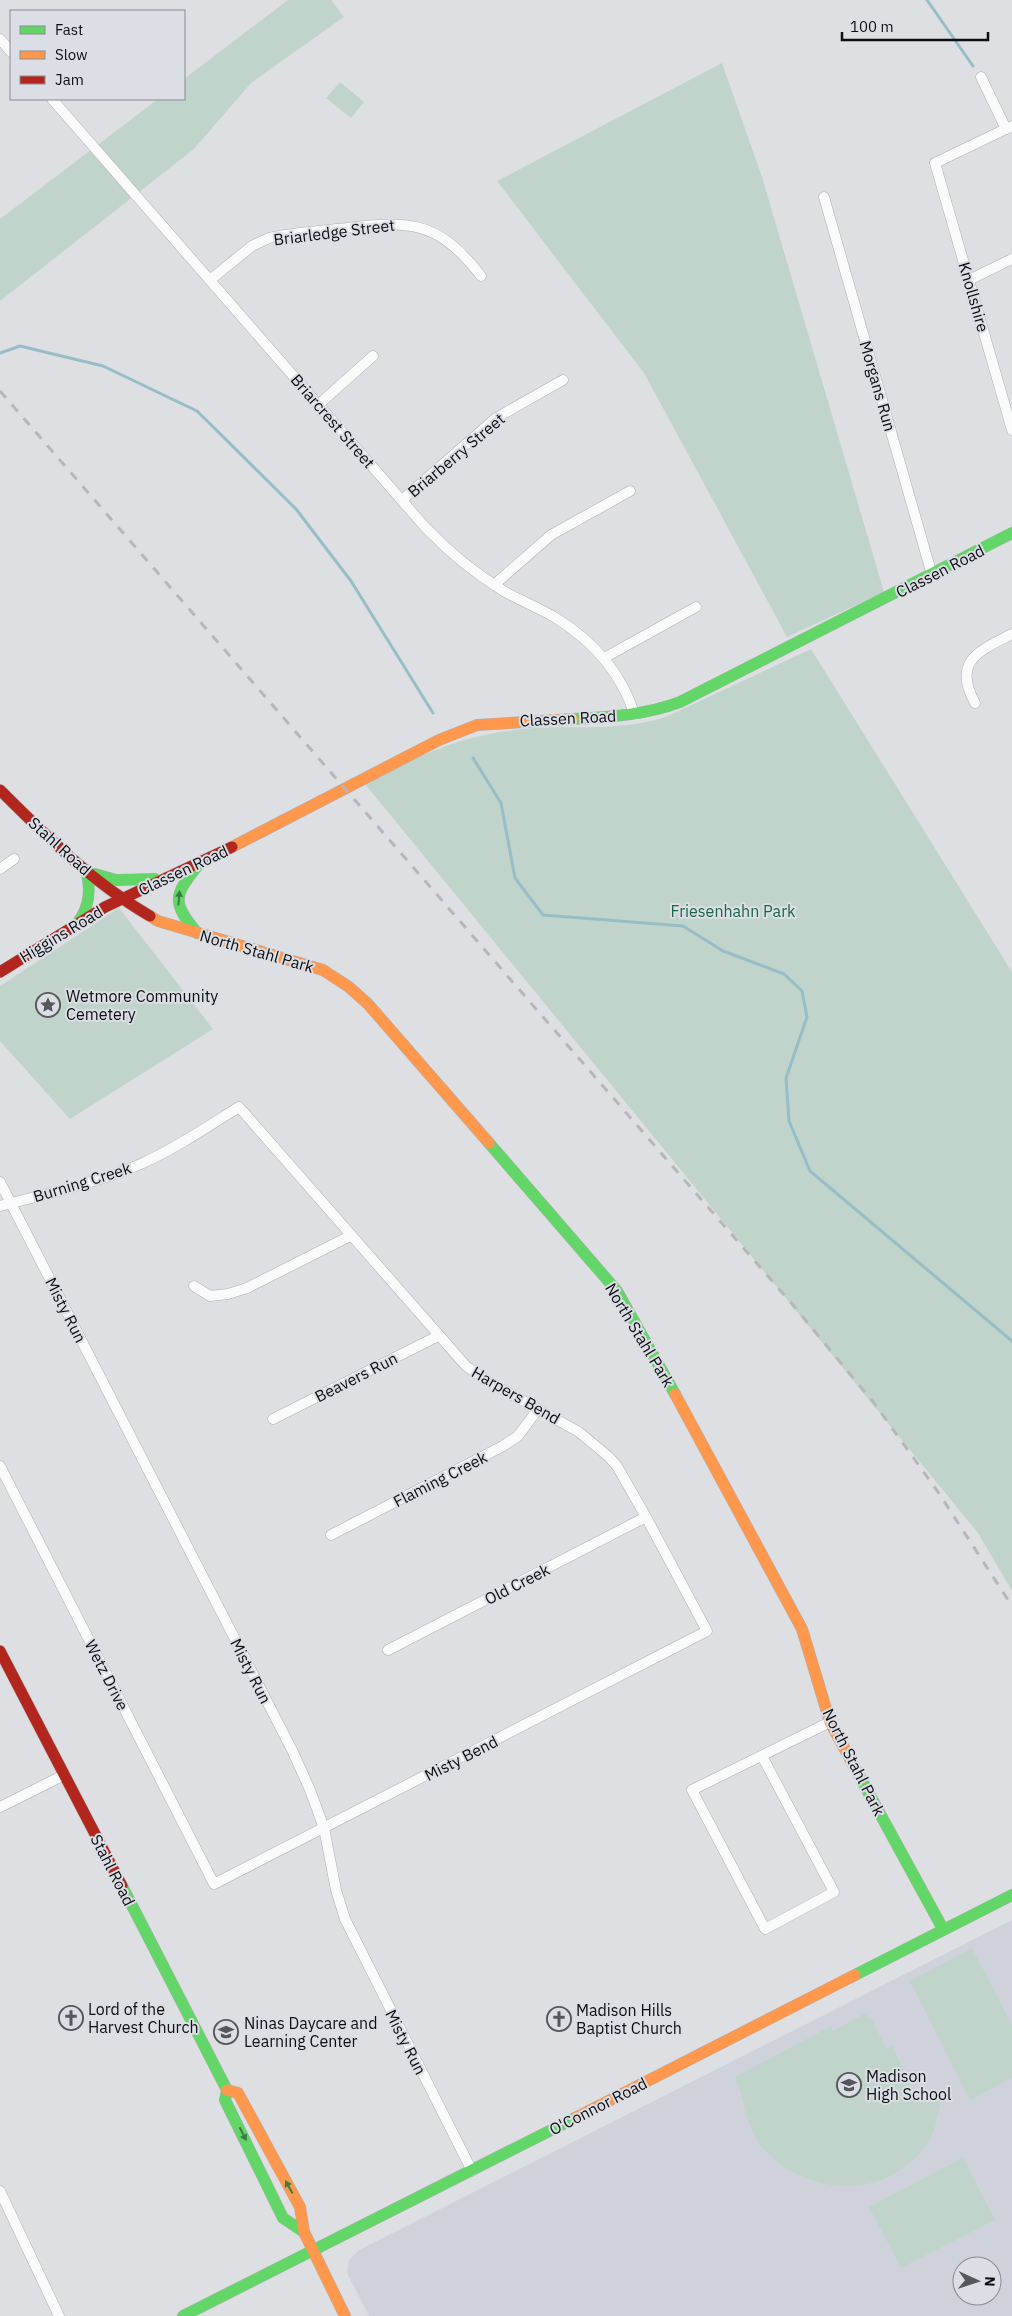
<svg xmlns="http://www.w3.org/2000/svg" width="1012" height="2316" font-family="'IBM Plex Sans',sans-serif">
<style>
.built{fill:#cfd2db;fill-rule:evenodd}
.green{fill:#c1d4cc}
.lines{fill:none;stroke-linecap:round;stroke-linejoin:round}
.stream{stroke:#97bdc6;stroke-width:3}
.street-casing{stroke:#aeafb2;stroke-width:11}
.fast-casing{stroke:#aeafb2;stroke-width:12}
.slow-casing{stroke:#aeafb2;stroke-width:12}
.jam-casing{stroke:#aeafb2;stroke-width:12}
.street{stroke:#fafafb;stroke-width:10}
.fast{stroke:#63d668;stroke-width:11}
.slow{stroke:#ff974d;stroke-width:11}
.jam{stroke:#b3261e;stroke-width:11}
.rail{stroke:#b7b7b8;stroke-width:3;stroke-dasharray:9 9;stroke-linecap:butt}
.oneway{fill:#3c7c40}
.labels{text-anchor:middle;stroke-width:4;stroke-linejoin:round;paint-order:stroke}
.street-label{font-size:16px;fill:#0d0e10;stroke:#dcdee5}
.park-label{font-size:16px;fill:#1a6647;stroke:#dcdee5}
.poi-label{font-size:16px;fill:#0d0e10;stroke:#dcdee5;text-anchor:start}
</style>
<rect width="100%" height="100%" fill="#dedfe3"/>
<path class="built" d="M1012,1920V2316H369L347,2273L349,2260L359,2250ZM962,2266H992V2296H962Z"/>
<g class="green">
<path d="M288,0H331L344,17L251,83L194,149L0,301V219L158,99H184V79Z"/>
<path d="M722,63L762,177L884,592L787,637L644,373L497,181Z"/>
<path d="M340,82L364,102L351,118L326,98Z"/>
<path d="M811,649L1012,972V1591L978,1533L365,784C390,772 415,757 441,748C467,738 495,732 523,729C572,724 620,733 668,716Z"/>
<path d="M119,908L213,1029L70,1119L0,1041V986Z"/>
<path d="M972,1948L1012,2025V2078L970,2100L910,1981Z"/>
<path d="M864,2014L871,2018L887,2049L892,2046L918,2099L938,2090L942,2096C938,2112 936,2134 925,2147C884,2201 808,2196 765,2150C744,2128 746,2101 735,2077L831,2026L833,2031Z"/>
<path d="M963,2158L995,2220L901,2268L869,2207Z"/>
</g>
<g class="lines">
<g class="stream">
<path d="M927,0L973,66"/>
<path d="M0,353L20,346L103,366L197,411L296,509L351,581L433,713"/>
<path d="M473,758L501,803L515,878L543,915L683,926L723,951L784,974L802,991L807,1017L786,1078L789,1121L810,1171L1012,1341"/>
</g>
<defs>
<g id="street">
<path d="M0,39L11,52"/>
<path d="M981,77L1006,129"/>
<path d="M52,99L425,527C448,551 473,572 502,590C520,601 541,608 559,620C595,643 621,673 634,713"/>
<path d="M1012,126L935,163L1012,430"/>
<path d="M824,197L932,575"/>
<path d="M210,280L252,246L269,238C290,233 314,232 337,229C405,221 436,217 481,276"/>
<path d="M969,280L1012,259"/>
<path d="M318,405L373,356"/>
<path d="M402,500L496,418L563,380"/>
<path d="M494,585L551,535L630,491"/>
<path d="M604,658L696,607"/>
<path d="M975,703C952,661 979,651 1012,634"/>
<path d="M0,869L14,859"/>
<path d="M0,1182L293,1752L310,1790L324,1828L336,1890L345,1919L472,2171"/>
<path d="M0,1206C48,1193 98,1183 143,1163C176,1148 207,1127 239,1107L466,1366L489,1382L579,1432L609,1457L617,1466L646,1517L707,1631L214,1884L0,1466"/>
<path d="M194,1286L210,1296L228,1294L247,1288L350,1236"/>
<path d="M273,1419L438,1336"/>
<path d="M331,1535L503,1446L518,1436L538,1409"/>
<path d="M388,1650L646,1517"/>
<path d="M762,1756L834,1892L765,1929L692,1790L830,1722"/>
<path d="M0,1807L64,1775"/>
<path d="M0,2191L59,2316"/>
</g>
<g id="fast">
<path d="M573,719C609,717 646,715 680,702L1012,533"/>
<path d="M95,874L116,880L155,879"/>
<path d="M79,921C90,905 91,889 86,870"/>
<path d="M197,933C171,901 174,896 198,865"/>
<path d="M489,1143L617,1291L675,1394"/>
<path d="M861,1779L943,1929"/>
<path d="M122,1886L227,2090L225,2100L283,2218L304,2232"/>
<path d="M855,1975L1012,1895"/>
<path d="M183,2316L577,2117"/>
</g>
<g id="slow">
<path d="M232,847L439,740L477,725L573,719"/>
<path d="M150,916L158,921L323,970L349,987L368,1004L489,1143"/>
<path d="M675,1394L802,1629L830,1722L861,1779"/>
<path d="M227,2090L238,2093L300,2207L304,2232L345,2316"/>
<path d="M577,2117L855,1975"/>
</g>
<g id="jam">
<path d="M0,790C46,836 93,883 150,916"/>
<path d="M0,972L105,907L232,847"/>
<path d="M0,1651L122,1886"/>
</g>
</defs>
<use href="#street" class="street-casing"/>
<use href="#fast" class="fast-casing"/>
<use href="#slow" class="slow-casing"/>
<use href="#jam" class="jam-casing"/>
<use href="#street" class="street"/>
<use href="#fast" class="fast"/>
<use href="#slow" class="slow"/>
<use href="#jam" class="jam"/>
<path class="rail" d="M0,391L792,1304L874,1403L938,1492L1012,1606"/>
</g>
<defs><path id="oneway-solid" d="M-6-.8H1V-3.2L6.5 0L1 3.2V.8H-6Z" transform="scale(1.25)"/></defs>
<g class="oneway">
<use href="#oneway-solid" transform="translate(179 898) rotate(-85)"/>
<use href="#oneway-solid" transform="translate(243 2134) rotate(63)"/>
<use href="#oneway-solid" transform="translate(289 2187) rotate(-119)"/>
</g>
<defs>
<symbol id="sight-ring" viewBox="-11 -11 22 22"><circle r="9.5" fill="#dcdee5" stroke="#56575a" stroke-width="1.5"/><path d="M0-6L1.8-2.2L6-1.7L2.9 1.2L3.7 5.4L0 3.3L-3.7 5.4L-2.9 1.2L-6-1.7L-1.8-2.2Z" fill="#56575a"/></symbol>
<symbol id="church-ring" viewBox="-11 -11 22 22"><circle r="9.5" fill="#dcdee5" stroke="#56575a" stroke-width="1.5"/><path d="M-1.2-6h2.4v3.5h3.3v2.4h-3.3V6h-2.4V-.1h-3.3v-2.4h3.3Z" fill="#56575a"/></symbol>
<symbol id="school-ring" viewBox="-11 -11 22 22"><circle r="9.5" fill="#dcdee5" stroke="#56575a" stroke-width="1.5"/><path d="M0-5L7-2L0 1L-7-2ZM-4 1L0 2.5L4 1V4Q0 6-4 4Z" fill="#56575a"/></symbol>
</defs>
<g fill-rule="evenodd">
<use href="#sight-ring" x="34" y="991" width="28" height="28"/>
<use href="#church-ring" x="57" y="2004" width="28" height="28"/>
<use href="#church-ring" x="545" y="2005" width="28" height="28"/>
<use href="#school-ring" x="212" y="2018" width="28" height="28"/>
<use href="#school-ring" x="835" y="2071" width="28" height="28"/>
</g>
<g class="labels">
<g class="street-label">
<text transform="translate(334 232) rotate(-7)" y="6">Briarledge Street</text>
<text transform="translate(974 297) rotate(74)" y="6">Knollshire</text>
<text transform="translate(878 386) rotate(74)" y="6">Morgans Run</text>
<text transform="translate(333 421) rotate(49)" y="6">Briarcrest Street</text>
<text transform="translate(456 455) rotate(-40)" y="6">Briarberry Street</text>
<text transform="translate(940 571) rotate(-27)" y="6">Classen Road</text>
<text transform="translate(568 718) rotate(-3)" y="6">Classen Road</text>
<text transform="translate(60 846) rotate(42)" y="6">Stahl Road</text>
<text transform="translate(183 870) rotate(-25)" y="6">Classen Road</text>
<text transform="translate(61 934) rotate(-31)" y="6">Higgins Road</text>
<text transform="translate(257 951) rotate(16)" y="6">North Stahl Park</text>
<text transform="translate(82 1182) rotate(-17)" y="6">Burning Creek</text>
<text transform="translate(66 1310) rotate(63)" y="6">Misty Run</text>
<text transform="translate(640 1335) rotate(59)" y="6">North Stahl Park</text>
<text transform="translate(356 1377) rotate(-27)" y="6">Beavers Run</text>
<text transform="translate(516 1395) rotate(30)" y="6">Harpers Bend</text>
<text transform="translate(440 1479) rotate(-27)" y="6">Flaming Creek</text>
<text transform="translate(517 1584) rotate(-27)" y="6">Old Creek</text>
<text transform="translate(251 1671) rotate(63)" y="6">Misty Run</text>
<text transform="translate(107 1675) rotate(63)" y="6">Wetz Drive</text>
<text transform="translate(461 1758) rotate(-27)" y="6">Misty Bend</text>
<text transform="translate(854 1762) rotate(63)" y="6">North Stahl Park</text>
<text transform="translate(113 1870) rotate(63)" y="6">Stahl Road</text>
<text transform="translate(406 2042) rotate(63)" y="6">Misty Run</text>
<text transform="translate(598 2106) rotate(-27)" y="6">O'Connor Road</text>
</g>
<g class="park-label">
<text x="733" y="917">Friesenhahn Park</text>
</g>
<g class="poi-label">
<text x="66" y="1002">Wetmore Community<tspan x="66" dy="18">Cemetery</tspan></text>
<text x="88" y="2015">Lord of the<tspan x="88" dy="18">Harvest Church</tspan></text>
<text x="576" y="2016">Madison Hills<tspan x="576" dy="18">Baptist Church</tspan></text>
<text x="244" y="2029">Ninas Daycare and<tspan x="244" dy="18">Learning Center</tspan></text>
<text x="866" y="2082">Madison<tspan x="866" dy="18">High School</tspan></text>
</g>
</g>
<rect x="10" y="10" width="175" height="90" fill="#dcdee5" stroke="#898b90"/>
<rect x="20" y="26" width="25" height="8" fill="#63d668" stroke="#898b90"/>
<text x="55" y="35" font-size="15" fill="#0d0e10">Fast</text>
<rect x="20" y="51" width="25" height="8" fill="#ff974d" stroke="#898b90"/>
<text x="55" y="60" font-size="15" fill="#0d0e10">Slow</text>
<rect x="20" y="76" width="25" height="8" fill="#b3261e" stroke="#898b90"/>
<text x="55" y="85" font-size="15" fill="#0d0e10">Jam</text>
<g transform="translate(977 2281) rotate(93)"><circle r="24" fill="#dcdee5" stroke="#898b90"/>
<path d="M0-4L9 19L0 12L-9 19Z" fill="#56575a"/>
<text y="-8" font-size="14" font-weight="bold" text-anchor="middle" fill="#0d0e10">N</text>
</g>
<path d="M842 32v8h146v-8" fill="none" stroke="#0d0e10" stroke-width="2.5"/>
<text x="850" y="32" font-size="15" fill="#0d0e10" stroke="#dcdee5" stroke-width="4" paint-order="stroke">100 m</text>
</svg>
